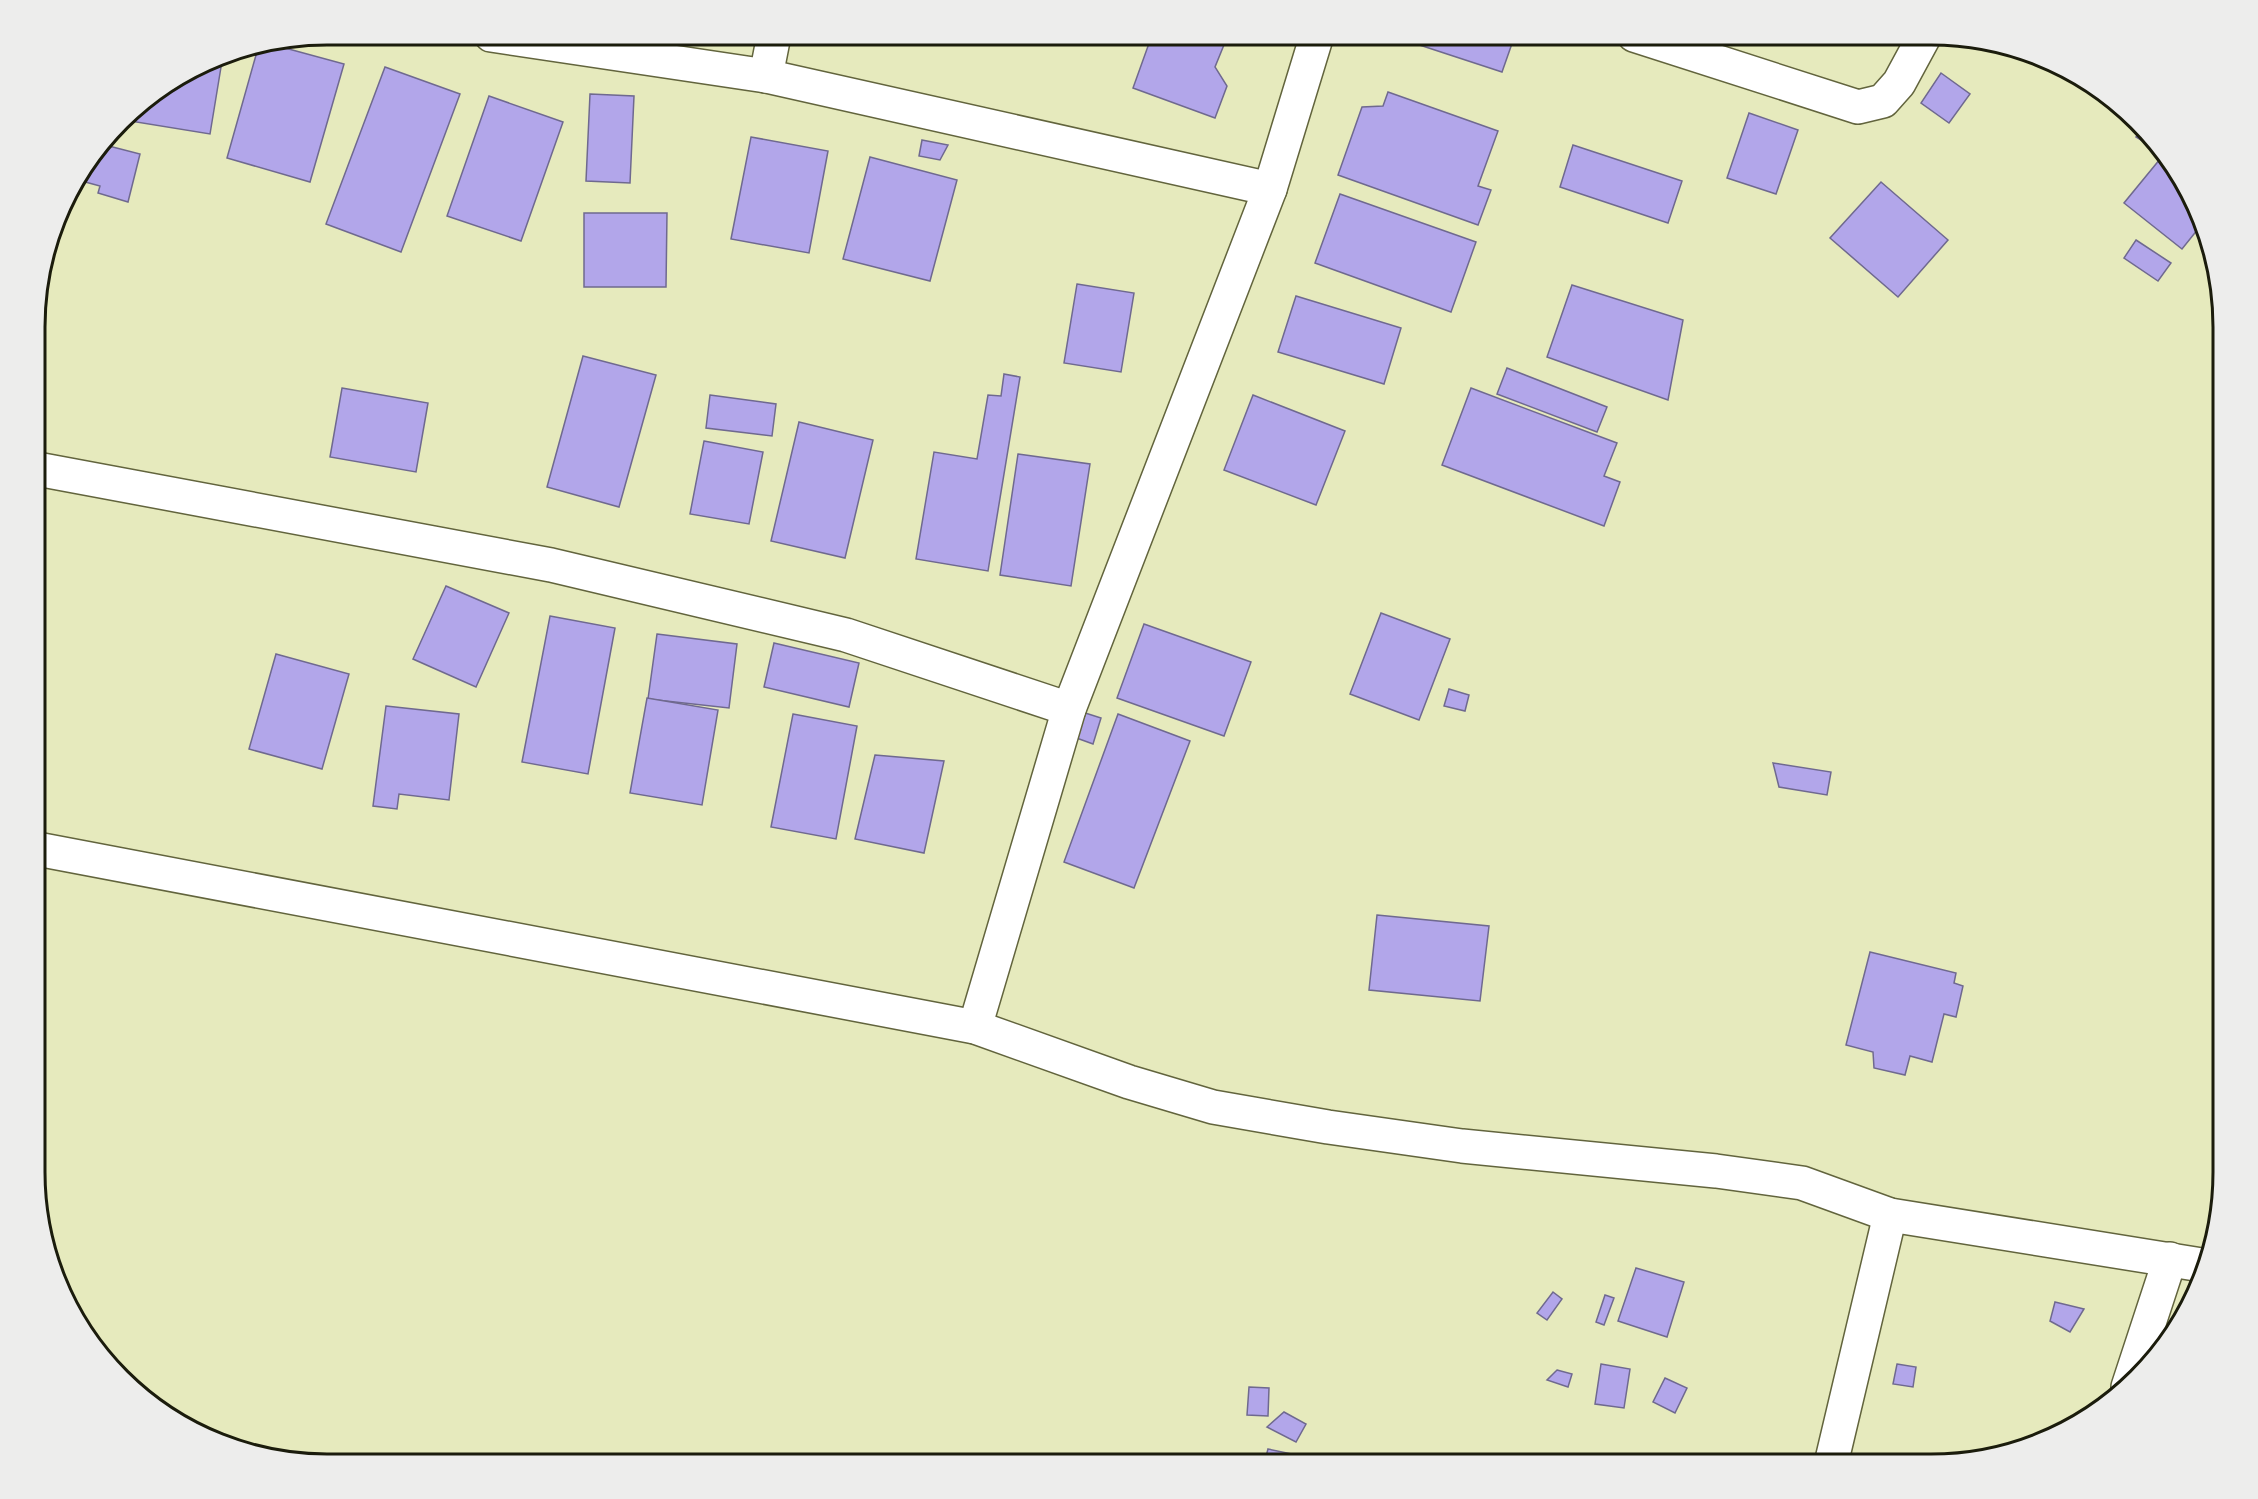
<svg xmlns="http://www.w3.org/2000/svg" width="2258" height="1499" font-family="'Open Sans',sans-serif">
<style>
.building{fill:#b2a6ea;stroke:#6f698f;stroke-width:1.5}
.lines{fill:none;stroke-linecap:round;stroke-linejoin:round}
.minor-casing{stroke:#62643d;stroke-width:36}
.minor{stroke:#fff;stroke-width:33}
.rim{fill:none;stroke:#1b1c0c;stroke-width:3}
</style>
<rect width="100%" height="100%" fill="#e6eabd"/>
<g class="building">
<path d="M977,35H1019L1018,40Z"/>
<path d="M1152,35H1228L1215,67L1227,86L1215,118L1133,88Z"/>
<path d="M1389,35H1515L1502,72Z"/>
<path d="M274,45L344,64L310,182L227,158L258,48Z"/>
<path d="M223,55L210,134L124,120L134,107L215,57Z"/>
<path d="M385,67L460,94L401,252L326,224Z"/>
<path d="M1941,73L1970,94L1949,123L1921,103Z"/>
<path d="M1388,92L1498,131L1478,186L1491,190L1478,225L1338,175L1362,107L1383,106Z"/>
<path d="M590,94L634,96L630,183L586,181Z"/>
<path d="M489,96L563,122L521,241L447,216Z"/>
<path d="M1749,113L1798,130L1776,194L1727,178Z"/>
<path d="M2142,126L2159,145L2156,149L2136,137Z"/>
<path d="M751,137L828,151L809,253L731,239Z"/>
<path d="M922,140L948,145L940,160L919,156Z"/>
<path d="M105,145L140,154L128,202L98,193L100,186L78,180Z"/>
<path d="M1573,145L1682,181L1668,223L1560,187Z"/>
<path d="M2165,153L2185,181L2202,224L2182,249L2124,203Z"/>
<path d="M870,157L957,180L930,281L843,259Z"/>
<path d="M1881,182L1948,240L1898,297L1830,238Z"/>
<path d="M1340,194L1476,242L1451,312L1315,263Z"/>
<path d="M584,213H667L666,287H584Z"/>
<path d="M2136,240L2171,263L2158,281L2124,258Z"/>
<path d="M1077,284L1134,293L1121,372L1064,363Z"/>
<path d="M1572,285L1683,320L1668,400L1547,357Z"/>
<path d="M1296,296L1401,328L1384,384L1278,352Z"/>
<path d="M583,356L656,375L619,507L547,487Z"/>
<path d="M1507,368L1607,407L1597,432L1497,394Z"/>
<path d="M1004,374L1020,377L988,571L916,559L934,452L977,459L988,395L1001,396Z"/>
<path d="M342,388L428,403L416,472L330,457Z"/>
<path d="M1471,388L1617,443L1604,476L1620,482L1604,526L1442,465Z"/>
<path d="M710,395L776,404L772,436L706,428Z"/>
<path d="M1253,395L1345,431L1316,505L1224,470Z"/>
<path d="M799,422L873,440L845,558L771,541Z"/>
<path d="M704,441L763,452L749,524L690,514Z"/>
<path d="M1018,454L1090,464L1071,586L1000,575Z"/>
<path d="M446,586L509,613L476,687L413,659Z"/>
<path d="M1381,613L1450,639L1419,720L1350,694Z"/>
<path d="M550,616L615,628L588,774L522,762Z"/>
<path d="M1144,624L1251,662L1224,736L1117,698Z"/>
<path d="M657,634L737,644L729,708L648,699Z"/>
<path d="M774,643L859,663L849,707L764,687Z"/>
<path d="M276,654L349,674L322,769L249,749Z"/>
<path d="M1449,689L1469,695L1465,711L1444,706Z"/>
<path d="M647,698L718,710L702,805L630,793Z"/>
<path d="M386,706L459,714L449,800L399,794L397,809L373,806Z"/>
<path d="M1079,711L1101,718L1093,744L1071,736Z"/>
<path d="M793,714L857,726L836,839L771,827Z"/>
<path d="M1118,714L1190,741L1134,888L1064,862Z"/>
<path d="M875,755L944,761L924,853L855,839Z"/>
<path d="M1773,763L1831,772L1827,795L1779,787Z"/>
<path d="M1377,915L1489,926L1480,1001L1369,990Z"/>
<path d="M1870,952L1956,973L1954,983L1963,986L1956,1017L1944,1014L1932,1062L1910,1056L1905,1075L1874,1068L1873,1052L1846,1045Z"/>
<path d="M1636,1268L1684,1282L1667,1337L1618,1321Z"/>
<path d="M1553,1292L1562,1299L1547,1320L1537,1313Z"/>
<path d="M1605,1295L1614,1298L1604,1325L1596,1322Z"/>
<path d="M2055,1302L2084,1309L2070,1332L2050,1321Z"/>
<path d="M1601,1364L1630,1369L1624,1408L1595,1404Z"/>
<path d="M1897,1364L1916,1367L1913,1387L1893,1384Z"/>
<path d="M1557,1370L1572,1374L1568,1387L1547,1380Z"/>
<path d="M1665,1378L1687,1388L1675,1413L1653,1402Z"/>
<path d="M1249,1387L1269,1388L1268,1416L1247,1415Z"/>
<path d="M1284,1412L1306,1424L1296,1442L1267,1427Z"/>
<path d="M1268,1449L1297,1455L1295,1464H1264Z"/>
</g>
<g class="lines">
<defs>
<g id="minor">
<path d="M491,35L766,76L1270,189"/>
<path d="M1634,35L1858,107L1883,101L1899,83L1925,35"/>
<path d="M766,76L774,35"/>
<path d="M37,469L551,565L846,635L1069,709"/>
<path d="M37,849L975,1027L1129,1082L1213,1107L1328,1127L1462,1146L1716,1171L1802,1183L1890,1215L2208,1266"/>
<path d="M975,1027L1069,709L1270,189L1317,35"/>
<path d="M2128,1387L2170,1259"/>
<path d="M1831,1464L1890,1215"/>
</g>
</defs>
<use href="#minor" class="minor-casing"/>
<use href="#minor" class="minor"/>
</g>
<path d="M0 0H2258V1499H0ZM327 45H1931A282 282 0 0 1 2213 327V1172A282 282 0 0 1 1931 1454H327A282 282 0 0 1 45 1172V327A282 282 0 0 1 327 45Z" fill="#ededec" fill-rule="evenodd"/>
<path class="rim" d="M327 45H1931A282 282 0 0 1 2213 327V1172A282 282 0 0 1 1931 1454H327A282 282 0 0 1 45 1172V327A282 282 0 0 1 327 45Z"/>
</svg>
